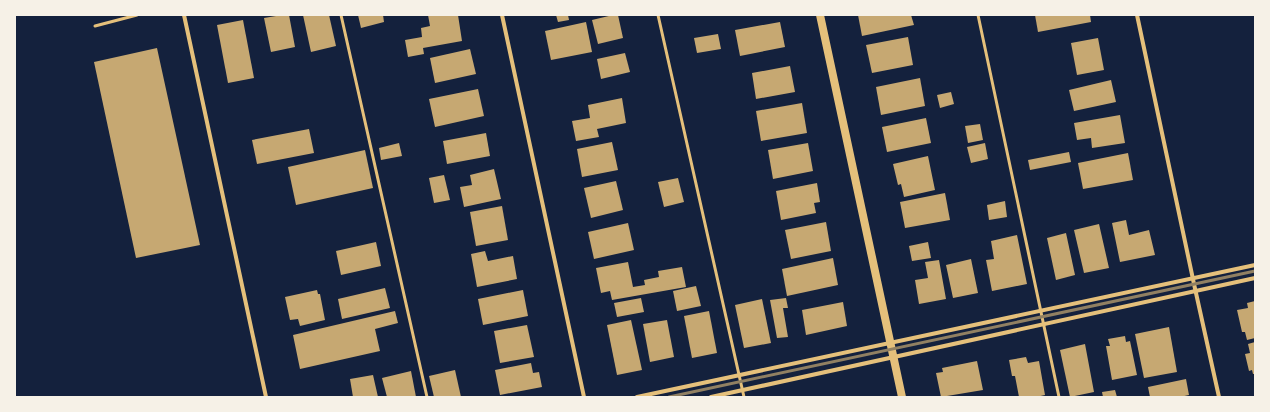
<svg xmlns="http://www.w3.org/2000/svg" width="1270" height="412" font-family="Signika,sans-serif">
<style>
.building{fill:#c6a872}
.lines{fill:none;stroke-linecap:round;stroke-linejoin:round}
.service{stroke:#e5c07b;stroke-width:3}
.minor{stroke:#e5c07b;stroke-width:4}
.secondary{stroke:#e5c07b;stroke-width:8}
.rail{stroke:#918062;stroke-width:3}
</style>
<rect width="100%" height="100%" fill="#14213d"/>
<g class="building">
<path d="M282,15H289L295,47L271,52L264,18Z"/>
<path d="M303,15H329L336,46L311,52Z"/>
<path d="M358,15H383L384,22L361,28Z"/>
<path d="M428,15H458L462,41L423,48L424,54L408,57L405,40L422,37L421,28L430,26Z"/>
<path d="M556,15H568L569,20L558,22Z"/>
<path d="M613,15H618L623,38L598,44L592,20Z"/>
<path d="M858,15H911L914,25L862,36Z"/>
<path d="M1035,15H1090L1091,22L1038,32Z"/>
<path d="M243,20L254,78L228,83L217,25Z"/>
<path d="M586,22L592,52L551,60L545,31Z"/>
<path d="M780,22L785,47L740,56L735,30Z"/>
<path d="M718,34L721,49L697,53L694,38Z"/>
<path d="M908,37L913,65L872,73L866,45Z"/>
<path d="M1098,38L1104,70L1077,75L1071,43Z"/>
<path d="M157,48L200,245L136,258L94,62Z"/>
<path d="M470,49L476,74L435,83L430,58Z"/>
<path d="M625,53L630,72L601,79L597,59Z"/>
<path d="M790,66L795,92L756,99L752,73Z"/>
<path d="M920,78L925,106L881,115L876,87Z"/>
<path d="M1111,80L1116,102L1074,111L1069,90Z"/>
<path d="M478,89L484,116L435,127L429,99Z"/>
<path d="M951,92L954,104L940,108L937,95Z"/>
<path d="M622,98L626,123L597,129L599,137L576,141L572,121L590,118L588,105Z"/>
<path d="M802,103L807,133L761,141L756,111Z"/>
<path d="M1120,115L1125,143L1092,148L1091,138L1077,140L1074,123Z"/>
<path d="M926,118L931,143L887,152L882,127Z"/>
<path d="M980,124L983,140L968,143L965,126Z"/>
<path d="M309,129L314,153L257,164L252,140Z"/>
<path d="M486,133L490,156L447,164L443,141Z"/>
<path d="M612,142L618,170L582,177L577,149Z"/>
<path d="M399,143L402,156L381,160L379,148Z"/>
<path d="M808,143L813,171L773,179L768,150Z"/>
<path d="M985,143L988,159L971,163L967,147Z"/>
<path d="M365,150L373,188L296,205L288,167Z"/>
<path d="M1069,152L1071,162L1030,170L1028,160Z"/>
<path d="M1128,153L1133,180L1083,189L1078,163Z"/>
<path d="M928,156L935,190L904,197L901,184L898,185L893,164Z"/>
<path d="M494,169L501,199L464,207L460,187L472,185L470,175Z"/>
<path d="M444,175L450,200L434,203L429,178Z"/>
<path d="M678,178L684,202L664,207L658,182Z"/>
<path d="M616,181L623,210L591,218L584,188Z"/>
<path d="M817,183L820,202L814,203L816,213L781,220L776,191Z"/>
<path d="M945,193L950,220L905,228L900,202Z"/>
<path d="M1005,201L1007,217L989,220L987,205Z"/>
<path d="M502,206L508,240L476,246L470,212Z"/>
<path d="M1126,220L1129,235L1149,230L1155,255L1120,262L1112,223Z"/>
<path d="M826,222L831,251L791,259L785,230Z"/>
<path d="M628,223L634,250L594,259L588,232Z"/>
<path d="M1099,224L1109,268L1084,273L1074,230Z"/>
<path d="M1066,233L1075,275L1056,280L1047,238Z"/>
<path d="M1017,235L1027,284L992,291L986,260L994,259L991,241Z"/>
<path d="M376,242L381,266L341,275L336,251Z"/>
<path d="M928,242L931,258L912,261L909,246Z"/>
<path d="M485,251L488,261L513,256L517,279L477,287L471,254Z"/>
<path d="M833,258L838,285L787,296L782,269Z"/>
<path d="M971,259L978,293L953,298L946,265Z"/>
<path d="M939,260L946,299L919,304L915,280L928,278L925,262Z"/>
<path d="M628,262L633,287L645,285L644,280L659,277L658,271L682,267L686,287L612,300L610,291L601,293L596,268Z"/>
<path d="M696,286L701,306L677,311L673,291Z"/>
<path d="M385,288L390,308L342,319L338,299Z"/>
<path d="M317,290L318,294H320L325,320L300,326L298,319L290,320L285,297Z"/>
<path d="M523,290L528,316L483,325L478,299Z"/>
<path d="M641,298L644,312L617,317L614,303Z"/>
<path d="M786,298L788,308H783L788,337L777,338L770,300Z"/>
<path d="M762,299L771,343L744,348L735,305Z"/>
<path d="M1255,301V338L1247,340L1245,332H1242L1237,310L1248,308L1247,303Z"/>
<path d="M843,302L847,326L806,335L802,310Z"/>
<path d="M395,311L398,323L375,329L380,351L300,369L293,335Z"/>
<path d="M709,311L717,353L692,358L684,316Z"/>
<path d="M631,320L642,370L617,375L607,325Z"/>
<path d="M667,320L674,357L650,362L643,324Z"/>
<path d="M527,325L534,357L500,363L494,331Z"/>
<path d="M1169,327L1177,372L1144,378L1135,334Z"/>
<path d="M1125,336L1126,342L1130,341L1137,375L1112,380L1106,346H1110L1108,339Z"/>
<path d="M1255,342V374H1253L1252,370L1249,371L1245,354L1250,353L1248,344Z"/>
<path d="M1085,344L1094,392L1070,397L1060,350Z"/>
<path d="M1026,357L1028,363L1039,361L1045,395L1036,397H1019L1015,376H1012L1009,360Z"/>
<path d="M977,361L983,390L941,397L936,373L943,372L942,368Z"/>
<path d="M531,363L533,373L539,372L542,387L500,395L495,370Z"/>
<path d="M455,370L461,397H434L429,376Z"/>
<path d="M411,371L416,397H387L382,378Z"/>
<path d="M373,375L378,397H353L350,379Z"/>
<path d="M1186,379L1189,395L1180,397H1150L1148,387Z"/>
<path d="M1115,390L1117,397H1103L1102,392Z"/>
</g>
<g class="lines">
<g class="service">
<path d="M341,15L427,397"/>
<path d="M658,15L744,397"/>
<path d="M978,15L1059,397"/>
<path d="M95,26L137,15"/>
</g>
<g class="minor">
<path d="M184,15L266,397"/>
<path d="M502,15L584,397"/>
<path d="M1137,15L1194,284L1219,397"/>
<path d="M637,397L1255,265"/>
<path d="M711,397L1255,278"/>
</g>
<path class="secondary" d="M820,15L902,397"/>
<path class="rail" d="M669,397L1255,271"/>
</g>
<rect width="1270" height="412" fill="none" stroke="#f6f1e7" stroke-width="32"/>
</svg>
